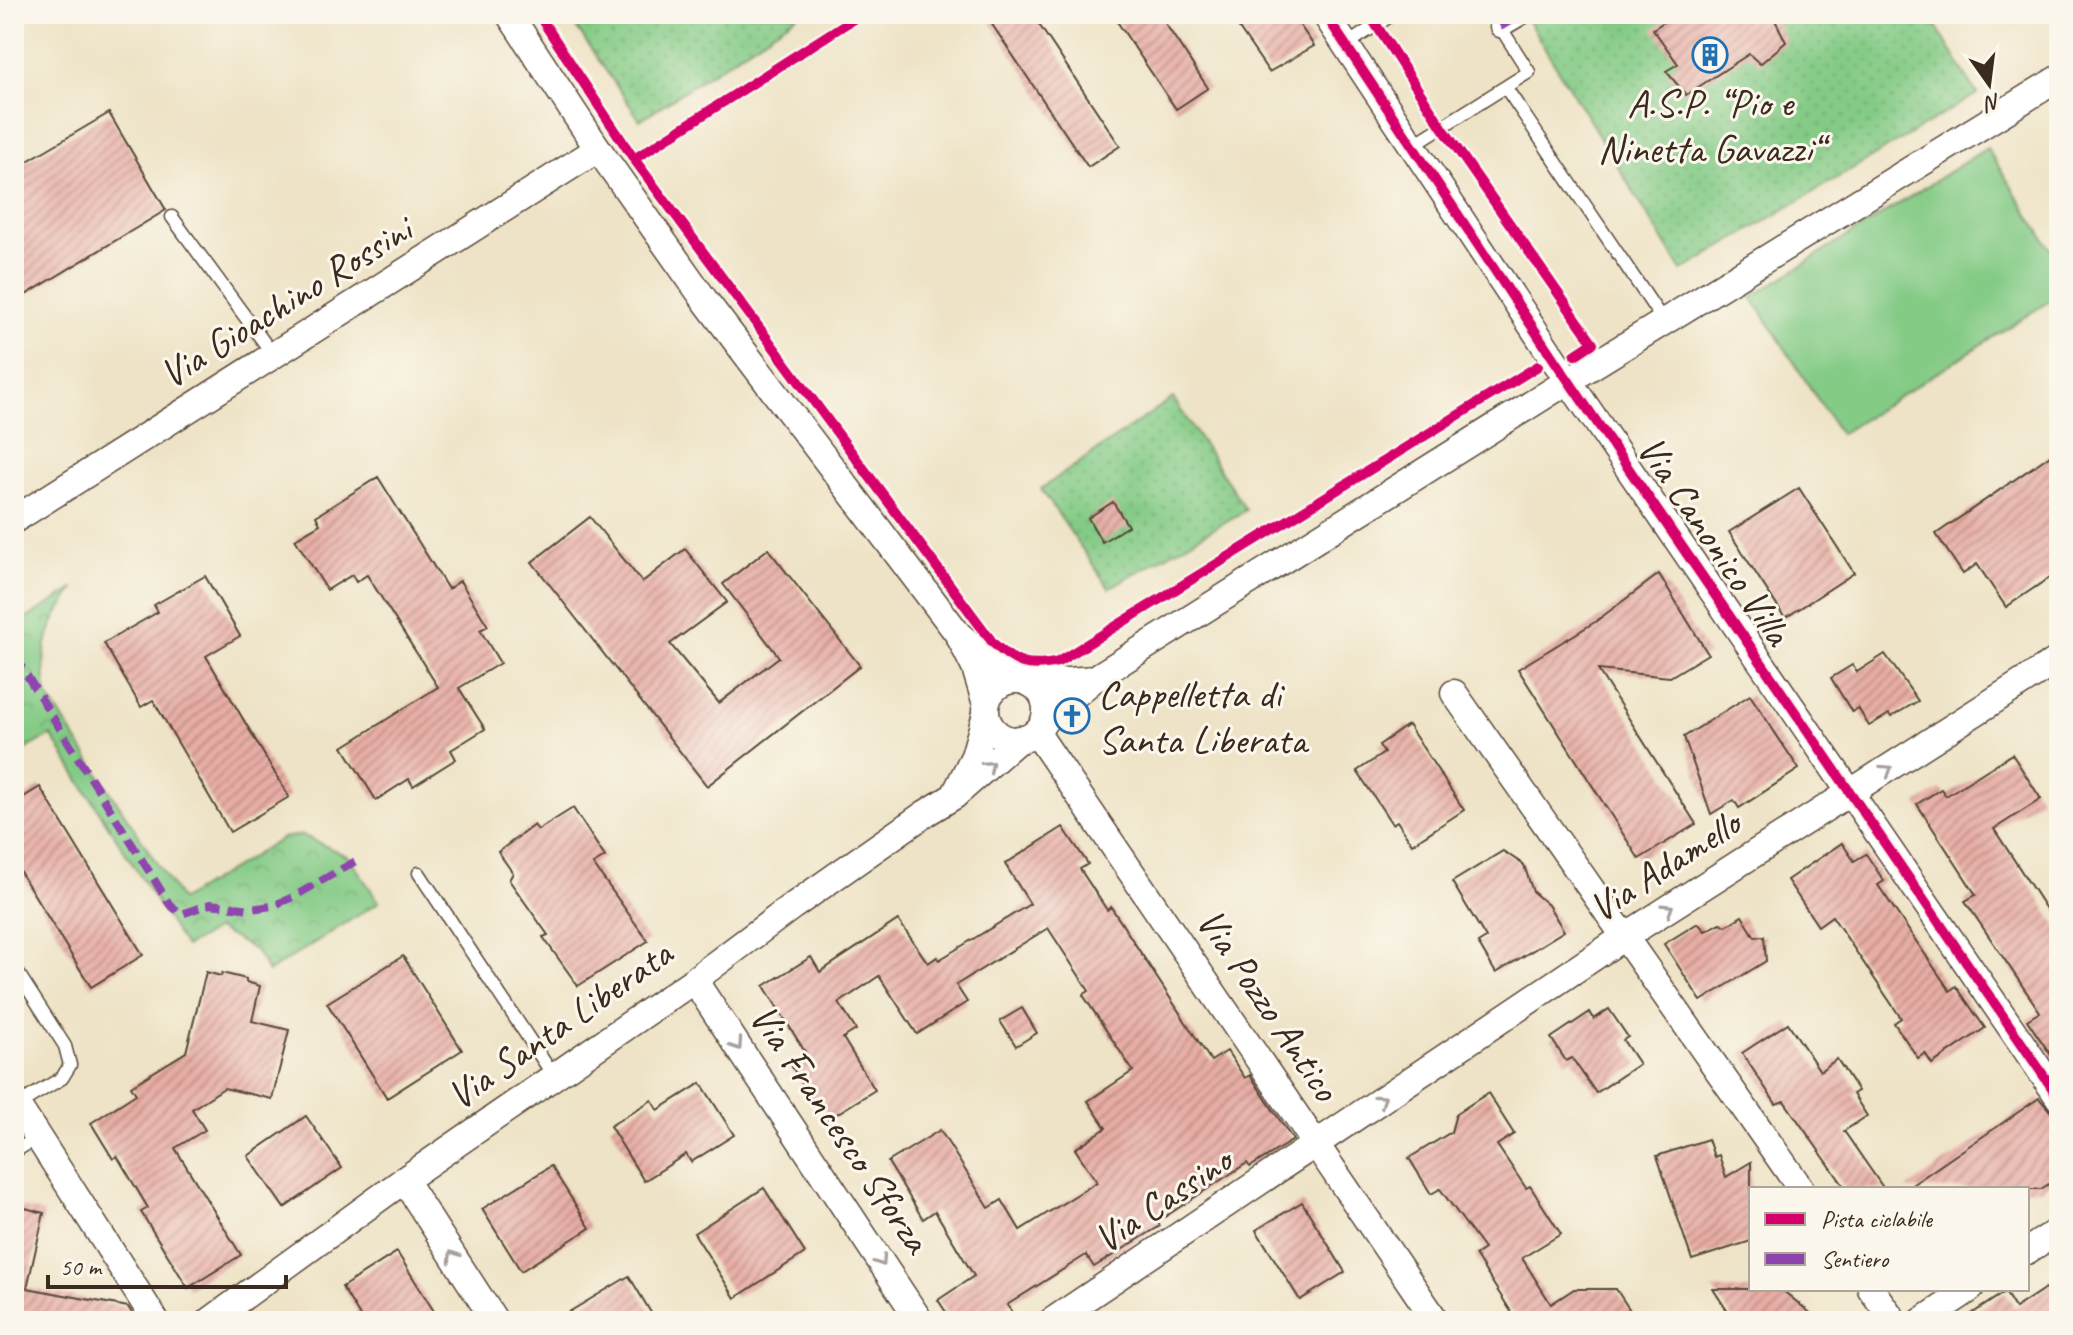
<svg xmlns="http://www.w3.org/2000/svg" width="2073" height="1335" font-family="Caveat,sans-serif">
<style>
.grass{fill:url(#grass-dots);stroke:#607a52;stroke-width:2}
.park{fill:url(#park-crowns);stroke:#607a52;stroke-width:2}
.pitch{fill:#84cb86;stroke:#607a52;stroke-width:2}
.building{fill:url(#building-hatch)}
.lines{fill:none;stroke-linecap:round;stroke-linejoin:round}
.service-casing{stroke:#564637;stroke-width:15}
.pedestrian-casing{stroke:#564637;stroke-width:23}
.minor-casing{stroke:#564637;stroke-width:29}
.service{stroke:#fff;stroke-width:12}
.pedestrian{stroke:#fff;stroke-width:20}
.minor{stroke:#fff;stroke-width:26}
.quiet{stroke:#8e44ad;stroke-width:8;stroke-dasharray:16 8;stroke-linecap:butt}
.cycleway-casing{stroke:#fbf7ec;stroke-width:15}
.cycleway{stroke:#d6006c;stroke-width:10}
.oneway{stroke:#a79f9a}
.labels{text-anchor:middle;stroke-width:6;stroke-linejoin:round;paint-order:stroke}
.poi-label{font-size:40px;fill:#3b2a1e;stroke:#fbf7ec}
.street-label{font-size:40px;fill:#3b2a1e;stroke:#fbf7ec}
</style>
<defs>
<pattern id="grass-dots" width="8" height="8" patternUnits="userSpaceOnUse" patternTransform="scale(2)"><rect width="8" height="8" fill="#84cb86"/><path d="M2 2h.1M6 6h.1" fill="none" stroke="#73ae73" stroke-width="1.8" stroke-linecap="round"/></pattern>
<pattern id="park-crowns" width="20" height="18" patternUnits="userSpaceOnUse" patternTransform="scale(2)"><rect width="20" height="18" fill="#84cb86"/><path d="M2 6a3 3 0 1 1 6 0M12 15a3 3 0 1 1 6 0" fill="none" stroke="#73ae73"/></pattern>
<pattern id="building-hatch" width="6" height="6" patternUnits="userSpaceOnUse" patternTransform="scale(2)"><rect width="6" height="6" fill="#e7ada5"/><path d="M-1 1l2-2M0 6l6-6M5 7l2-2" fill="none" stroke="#bc8d86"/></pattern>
</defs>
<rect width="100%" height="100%" fill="#fbf7ec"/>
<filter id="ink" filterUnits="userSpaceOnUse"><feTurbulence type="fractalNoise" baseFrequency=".0125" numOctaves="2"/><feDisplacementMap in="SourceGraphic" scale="16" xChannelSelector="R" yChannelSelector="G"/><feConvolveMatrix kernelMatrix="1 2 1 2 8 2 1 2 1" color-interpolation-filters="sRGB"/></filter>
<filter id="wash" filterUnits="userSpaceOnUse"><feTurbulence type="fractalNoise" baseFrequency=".006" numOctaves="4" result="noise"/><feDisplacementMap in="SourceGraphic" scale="32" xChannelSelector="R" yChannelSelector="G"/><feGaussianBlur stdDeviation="1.8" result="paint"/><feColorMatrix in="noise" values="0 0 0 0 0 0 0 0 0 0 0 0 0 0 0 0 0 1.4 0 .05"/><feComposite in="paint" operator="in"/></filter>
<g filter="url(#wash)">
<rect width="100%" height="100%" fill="#eee3c6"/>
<g class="grass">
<path d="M567,14H800L640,120Z"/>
<path d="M1524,14H1929L1977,94L1682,271Z"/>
<path d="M1173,398L1246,510L1109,588L1041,489Z"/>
</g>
<path class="park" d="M75,588C47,625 39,648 47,695L181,900L283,838L302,835L349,857L379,902L268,972L255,950L217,929L185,947L51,735L14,756V626Z"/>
<path class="pitch" d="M1987,148L2059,262V295L1840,434L1752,297Z"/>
<g id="blocks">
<g class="building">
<path d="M985,14H1032L1120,146L1088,167Z"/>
<path d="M1112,14H1159L1208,88L1176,109Z"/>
<path d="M1229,14H1292L1314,46L1269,72Z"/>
<path d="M1676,14H1772L1786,42L1760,64L1749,54L1686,95L1666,71L1678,64L1653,29Z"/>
<path d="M109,113L166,210L14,302V169Z"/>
<path d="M2059,449V571L2006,607L1977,564L1963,574L1936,534Z"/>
<path d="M378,477L448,589L460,581L488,626L480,630L500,663L459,688L485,729L451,750L456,759L413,786L409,779L376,800L343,747L438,687L367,575L356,582L352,575L327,590L295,539L320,524L316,516Z"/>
<path d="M1799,488L1854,573L1785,618L1729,532Z"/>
<path d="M1113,502L1128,526L1102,542L1088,518Z"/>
<path d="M590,517L642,582L685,549L727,602L670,644L719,703L779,657L723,584L768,549L860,666L707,786L532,562Z"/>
<path d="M1659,574L1708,654L1670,677L1598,670L1696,824L1639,859L1518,669L1595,622Z"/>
<path d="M205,576L240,636L206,656L289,797L230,832L153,700L141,707L104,643L158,612L154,605Z"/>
<path d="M1885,654L1918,701L1891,717L1889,714L1869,726L1858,708L1852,712L1831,678L1852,665L1857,672Z"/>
<path d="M1750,695L1799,769L1739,808L1734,800L1711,814L1684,737Z"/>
<path d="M1408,725L1464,810L1412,844L1397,821L1392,824L1357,771L1384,753L1379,745Z"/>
<path d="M2012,754L2041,799L1994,829L2059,929V1067L2027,1020L2040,1012L1965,901L1976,895L1917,804L1941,789L1946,796Z"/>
<path d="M40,787L143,955L91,987L14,862V803Z"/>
<path d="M573,808L605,857L593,864L648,941L578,986L543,937L548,935L509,880L513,873L498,852L534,825L538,830Z"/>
<path d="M1063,827L1088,864L1080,869L1107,910L1111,907L1211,1061L1227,1051L1245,1078L1250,1075L1293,1140L1250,1167L1247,1163L1157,1222L1160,1226L1094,1267L1086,1255L1007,1305L1018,1321H952L938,1300L974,1276L935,1211L923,1219L888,1162L940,1130L989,1208L1002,1200L1020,1230L1097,1182L1075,1149L1106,1128L1088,1101L1133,1071L1083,995L1089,991L1048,928L956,985L967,1002L917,1034L879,976L839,1003L856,1030L843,1038L875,1090L825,1121L791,1065L807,1055L764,986L811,957L820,972L898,920L928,963L937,957L939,960L1030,904L1005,864Z"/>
<path d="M1842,843L1854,861L1866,854L1884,881L1878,885L1950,991L1956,986L1985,1028L1932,1064L1925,1053L1918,1058L1894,1023L1901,1018L1832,916L1818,926L1787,880Z"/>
<path d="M1503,851L1524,865L1533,892L1548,905L1564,931L1496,973L1478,943L1486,938L1452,882Z"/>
<path d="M1742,916L1755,937L1764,936L1766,961L1701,1001L1664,944L1698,923L1705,931L1721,923L1726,926Z"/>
<path d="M403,956L462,1050L387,1098L327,1003Z"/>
<path d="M206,972L221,976L222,973L246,979V982L260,986L252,1021L289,1030L272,1099L224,1088L192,1109L205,1130L175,1148L241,1255L188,1288L141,1212L148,1208L117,1156L113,1159L91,1123L136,1094L131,1086L186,1052Z"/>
<path d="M1022,1008L1037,1033L1016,1046L1000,1021Z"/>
<path d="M1609,1009L1628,1037L1623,1040L1639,1064L1596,1093L1572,1058L1566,1061L1551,1038L1590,1012L1594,1019Z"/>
<path d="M1788,1023L1820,1071L1837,1059L1858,1091L1853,1094L1867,1116L1844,1131L1884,1189H1846L1784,1101L1776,1104L1742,1053Z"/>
<path d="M701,1083L734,1135L691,1162L686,1154L644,1181L610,1126L652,1100L658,1110Z"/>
<path d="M1488,1093L1514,1134L1497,1145L1526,1188L1530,1186L1561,1234L1522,1258L1551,1304L1574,1289H1616L1637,1321H1517L1475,1255L1484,1249L1440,1189L1431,1194L1409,1158L1451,1132L1456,1114Z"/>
<path d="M2039,1098L2051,1112L2059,1114V1177L2041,1189H1906Z"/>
<path d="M306,1116L342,1168L284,1208L248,1156Z"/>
<path d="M1708,1139L1714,1157L1719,1155L1726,1177L1751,1162V1241L1692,1260L1657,1156Z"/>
<path d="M551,1166L590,1228L521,1271L482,1209Z"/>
<path d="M764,1188L805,1253L735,1298L694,1233Z"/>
<path d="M1302,1202L1345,1272L1300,1300L1256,1230Z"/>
<path d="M14,1205L44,1213L27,1288L128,1307L134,1316L133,1321H14Z"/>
<path d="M397,1252L440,1321H363L342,1287Z"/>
<path d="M629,1276L656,1321H554Z"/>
<path d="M2059,1279V1321H1961L2005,1292L2015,1308Z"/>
<path d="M1713,1289H1781L1820,1321H1734Z"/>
</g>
</g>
</g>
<g filter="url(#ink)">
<use href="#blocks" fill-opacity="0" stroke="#564637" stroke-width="2"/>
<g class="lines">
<defs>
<g id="service">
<path d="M1346,45L1393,14"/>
<path d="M1506,88L1664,322"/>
<path d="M1413,145L1529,72L1492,14"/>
<path d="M172,217L274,356"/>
<path d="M419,873L553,1075"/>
<path d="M14,967L65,1046L70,1065L62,1078L17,1105"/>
<path d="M14,1152L38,1137"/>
</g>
<path id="pedestrian" d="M1500,27L1522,14"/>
<g id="minor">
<path d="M509,14L598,149L704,299L958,634"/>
<path d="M1325,14L1555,361L2059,1098"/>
<path d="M14,520L598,149"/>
<path d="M1094,679L1568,381L2059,78"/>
<circle cx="1016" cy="710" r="30"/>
<path d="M1031,684L1094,679L1044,721"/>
<path d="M1454,693L1801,1189"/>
<path d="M986,704L975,668L958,634L988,661L1026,681"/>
<path d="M986,714L974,756L954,796L1019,739"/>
<path d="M1036,732L1436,1321"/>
<path d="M694,980L920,1321"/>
<path d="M14,1100L156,1321"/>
<path d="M404,1180L495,1321"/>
<path d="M2027,1251L2059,1230"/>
<path d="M1871,1289L1894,1321"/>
<path d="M210,1321L404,1180L694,980L793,906L926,813L954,796"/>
<path d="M1052,1321L1624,937L2059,659"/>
<path d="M1922,1321L1970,1289"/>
</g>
</defs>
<use href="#service" class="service-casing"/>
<use href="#pedestrian" class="pedestrian-casing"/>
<use href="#minor" class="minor-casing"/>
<use href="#service" class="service"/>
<use href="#pedestrian" class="pedestrian"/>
<use href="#minor" class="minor"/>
<g class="quiet">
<path d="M1500,27L1522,14"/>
<path d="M14,655L170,905L182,914L210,904L251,909L272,906L293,897L361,858"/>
</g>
<defs>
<g id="cycleway">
<path d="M538,14L634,159L993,643C1015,664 1028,669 1058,662L1538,366"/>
<path d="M1325,14L1555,361L2059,1098"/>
<path d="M1369,14L1442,127L1593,343L1575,355"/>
<path d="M634,159L861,14"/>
</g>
</defs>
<use href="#cycleway" class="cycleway-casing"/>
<use href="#cycleway" class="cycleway"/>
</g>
<defs><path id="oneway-chevron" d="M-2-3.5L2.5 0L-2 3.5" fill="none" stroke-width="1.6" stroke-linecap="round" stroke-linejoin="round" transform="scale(2)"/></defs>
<g class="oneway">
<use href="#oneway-chevron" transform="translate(989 766) rotate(-41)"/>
<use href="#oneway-chevron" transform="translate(1887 770) rotate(-33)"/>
<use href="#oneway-chevron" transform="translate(1668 909) rotate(-32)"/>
<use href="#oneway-chevron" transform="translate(737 1045) rotate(56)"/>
<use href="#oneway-chevron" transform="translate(1381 1100) rotate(-34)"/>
<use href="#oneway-chevron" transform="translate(453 1256) rotate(-123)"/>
<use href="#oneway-chevron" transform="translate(881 1261) rotate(56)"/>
</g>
</g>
<defs>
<symbol id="building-ring" viewBox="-11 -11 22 22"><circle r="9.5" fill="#fbf7ec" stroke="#1f6fb2" stroke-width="1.5"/><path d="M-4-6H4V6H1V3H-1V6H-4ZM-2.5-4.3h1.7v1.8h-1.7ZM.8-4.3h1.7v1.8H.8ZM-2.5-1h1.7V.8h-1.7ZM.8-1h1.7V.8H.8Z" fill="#1f6fb2"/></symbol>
<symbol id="church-ring" viewBox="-11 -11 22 22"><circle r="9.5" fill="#fbf7ec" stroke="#1f6fb2" stroke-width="1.5"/><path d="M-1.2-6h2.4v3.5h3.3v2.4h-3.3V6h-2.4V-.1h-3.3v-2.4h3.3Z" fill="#1f6fb2"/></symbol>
</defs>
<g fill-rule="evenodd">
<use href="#building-ring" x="1690" y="35" width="40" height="40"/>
<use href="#church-ring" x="1052" y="696" width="40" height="40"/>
</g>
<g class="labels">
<g class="poi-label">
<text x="1710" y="116">A.S.P. “Pio e<tspan x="1710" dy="46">Ninetta Gavazzi“</tspan></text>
<text x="1098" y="707" text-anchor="start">Cappelletta di<tspan x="1098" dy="46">Santa Liberata</tspan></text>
</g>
<g class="street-label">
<text transform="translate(285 301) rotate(-32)" y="14">Via Gioachino Rossini</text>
<text transform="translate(1715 540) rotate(56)" y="14">Via Canonico Villa</text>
<text transform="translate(1664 865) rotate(-33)" y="14">Via Adamello</text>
<text transform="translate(1269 1004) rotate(56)" y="14">Via Pozzo Antico</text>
<text transform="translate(559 1024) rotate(-35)" y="14">Via Santa Liberata</text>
<text transform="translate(841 1128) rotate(56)" y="14">Via Francesco Sforza</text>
<text transform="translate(1162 1199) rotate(-34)" y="14">Via Cassino</text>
</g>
</g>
<rect width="2073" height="1335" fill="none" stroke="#fbf7ec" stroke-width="48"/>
<rect x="1749" y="1187" width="280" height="104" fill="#fbf7ec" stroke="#aea59a" stroke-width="2"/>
<rect x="1765" y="1213" width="40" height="12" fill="#d6006c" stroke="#aea59a" stroke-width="2"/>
<text x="1821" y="1227" font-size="24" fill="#3b2a1e">Pista ciclabile</text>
<rect x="1765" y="1253" width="40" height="12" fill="#8e44ad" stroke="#aea59a" stroke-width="2"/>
<text x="1821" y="1267" font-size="24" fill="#3b2a1e">Sentiero</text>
<g transform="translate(1989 84) rotate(166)" stroke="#fbf7ec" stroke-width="6" paint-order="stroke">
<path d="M0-6L14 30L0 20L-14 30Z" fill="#3b2a1e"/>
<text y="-12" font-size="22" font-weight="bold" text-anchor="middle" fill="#3b2a1e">N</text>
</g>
<path d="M48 1275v12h238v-12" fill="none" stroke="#3b2a1e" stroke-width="4"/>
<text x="60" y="1275" font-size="24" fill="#3b2a1e" stroke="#fbf7ec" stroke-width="6" paint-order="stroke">50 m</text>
</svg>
